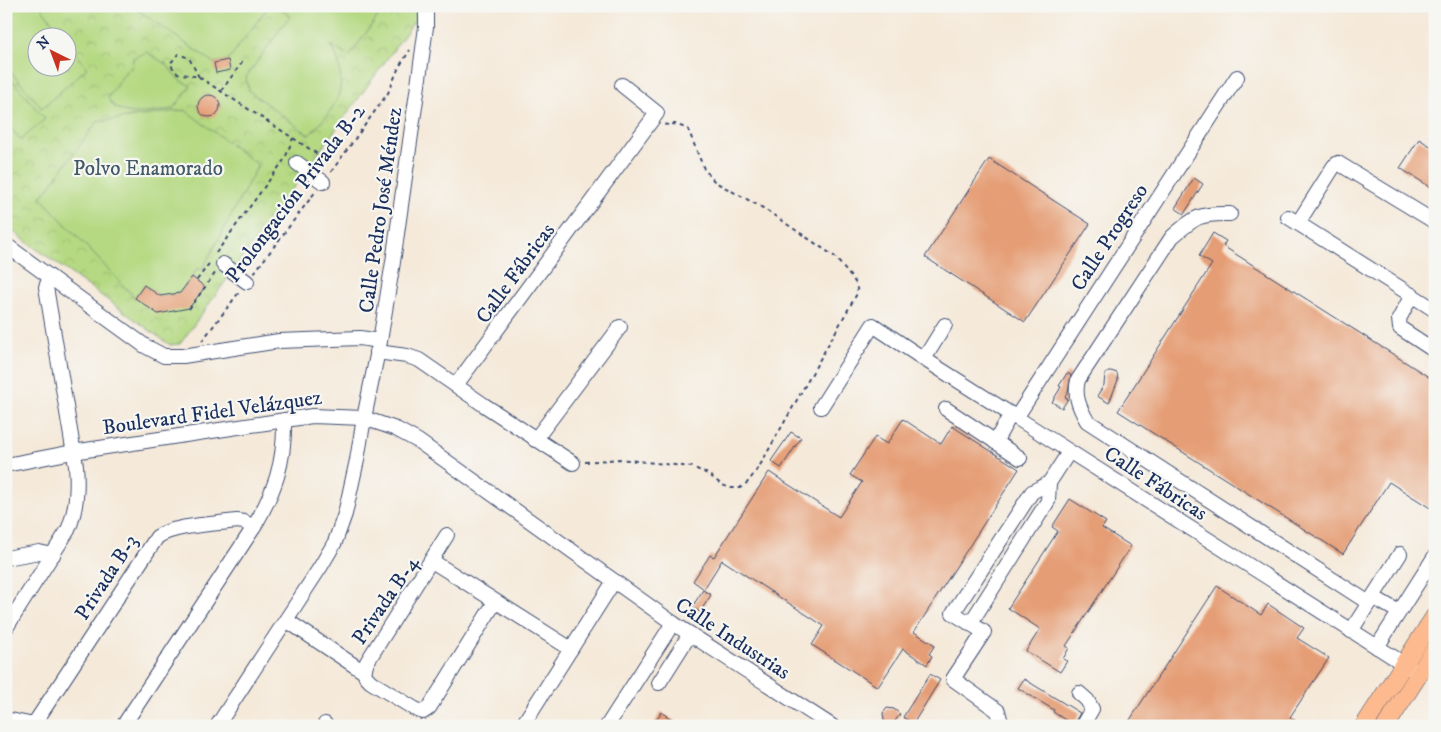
<svg xmlns="http://www.w3.org/2000/svg" width="1441" height="732" font-family="'IM FELL DW Pica',serif">
<style>
.park{fill:url(#park-crowns);stroke:#688470;fill-rule:evenodd}
.pitch{fill:#b5d982;stroke:#688470}
.building{fill:#e59d74}
.lines{fill:none;stroke-linecap:round;stroke-linejoin:round}
.minor-casing{stroke:#3c4b70;stroke-width:16}
.major-casing{stroke:#3c4b70;stroke-width:19}
.path{stroke:#3c4b70;stroke-width:2;stroke-dasharray:4 4;stroke-linecap:butt}
.minor{stroke:#fff;stroke-width:14}
.major{stroke:#fcba8e;stroke-width:18}
.labels{text-anchor:middle;stroke-width:4.5;stroke-linejoin:round;paint-order:stroke}
.park-label{font-size:21px;fill:#425a67;stroke:#f6f6f2}
.street-label{font-size:21px;fill:#1b2f5e;stroke:#f6f6f2}
</style>
<defs>
<pattern id="park-crowns" width="20" height="18" patternUnits="userSpaceOnUse" patternTransform="scale(1.25)"><rect width="20" height="18" fill="#b5d982"/><path d="M2 6a3 3 0 1 1 6 0M12 15a3 3 0 1 1 6 0" fill="none" stroke="#9bbb73"/></pattern>
</defs>
<rect width="100%" height="100%" fill="#f6f6f2"/>
<filter id="ink" filterUnits="userSpaceOnUse"><feTurbulence type="fractalNoise" baseFrequency=".02" numOctaves="2"/><feDisplacementMap in="SourceGraphic" scale="10" xChannelSelector="R" yChannelSelector="G"/><feConvolveMatrix kernelMatrix="1 2 1 2 8 2 1 2 1" color-interpolation-filters="sRGB"/></filter>
<filter id="wash" filterUnits="userSpaceOnUse"><feTurbulence type="fractalNoise" baseFrequency=".0096" numOctaves="4" result="noise"/><feDisplacementMap in="SourceGraphic" scale="20" xChannelSelector="R" yChannelSelector="G"/><feGaussianBlur stdDeviation="1.12" result="paint"/><feColorMatrix in="noise" values="0 0 0 0 0 0 0 0 0 0 0 0 0 0 0 0 0 1.4 0 .05"/><feComposite in="paint" operator="in"/></filter>
<g filter="url(#wash)">
<rect width="100%" height="100%" fill="#f5e9d9"/>
<path class="park" d="M6,6H416V19L180,344L170,345L20,237L6,225ZM38,38H68V68H38Z"/>
<g class="pitch">
<path d="M6,6H40L64,37L38,38V68H68V43L87,68L42,108L6,66Z"/>
<path d="M132,6H269L228,60L214,63Z"/>
<path d="M277,6H385L349,57L331,45C342,63 345,90 332,108C326,118 317,127 309,135L249,91L246,77L290,16Z"/>
<path d="M147,52L167,65L178,79L191,86L173,109C153,112 120,121 108,98L126,71L132,67L133,58Z"/>
<path d="M11,79L45,119L21,140L6,123V83Z"/>
<path d="M185,110L258,165L202,270L198,268L180,293L160,296L144,285L135,298L41,198L97,122Z"/>
</g>
<g id="blocks">
<g class="building">
<path d="M228,60L230,70L216,73L214,63Z"/>
<circle cx="209" cy="106" r="11"/>
<path d="M1419,139L1435,149V190L1400,168Z"/>
<path d="M989,159L1090,224L1025,322L925,257Z"/>
<path d="M1194,178L1203,184L1184,214L1175,208Z"/>
<path d="M1213,233L1226,241L1223,246L1435,381V511L1389,482L1343,554L1118,411L1212,264L1199,256Z"/>
<path d="M192,277L205,287L189,308L158,314L135,298L144,285L160,296L180,293Z"/>
<path d="M1111,371L1117,373L1118,380L1109,403L1097,396L1104,385L1105,374Z"/>
<path d="M1067,373L1071,375L1068,392L1065,397L1068,399L1062,408L1052,402L1061,387L1059,386Z"/>
<path d="M903,419L941,444L952,426L1019,469L914,632L935,645L929,654L932,656L927,665L903,649L878,687L812,645L824,626L722,560L704,589L693,581L710,555L714,557L769,472L839,517L862,482L850,475L875,437L887,444Z"/>
<path d="M791,432L801,438L781,468L771,461Z"/>
<path d="M1070,499L1106,522L1102,528L1131,546L1066,646L1069,648L1063,659L1067,661L1060,672L1026,651L1040,629L1008,608L1058,531L1052,527Z"/>
<path d="M1217,586L1261,615L1268,604L1304,628L1297,638L1329,658L1290,717L1303,726H1126Z"/>
<path d="M703,590L711,595L700,612L692,607Z"/>
<path d="M930,674L940,680L913,724L903,717Z"/>
<path d="M1024,679L1080,713L1073,725L1053,712L1054,710L1018,688Z"/>
<path d="M887,708L894,709L900,714L893,724L886,723L884,720L883,713Z"/>
<path d="M661,712L682,726H653Z"/>
</g>
</g>
</g>
<g filter="url(#ink)">
<use href="#blocks" fill-opacity="0" stroke="#3c4b70" stroke-width="1"/>
<g class="lines">
<defs>
<g id="minor">
<path d="M297,163L323,182"/>
<path d="M1230,214C1199,213 1195,217 1172,237L1078,380C1074,395 1079,407 1087,421L1369,603"/>
<path d="M1288,217L1435,310"/>
<path d="M1298,223L1334,166L1338,163L1435,222"/>
<path d="M6,245L145,346L164,356H183L279,341L360,338L380,341"/>
<path d="M223,264L247,282"/>
<path d="M1412,295L1399,319L1400,328L1435,351"/>
<path d="M377,352L407,356L419,360L484,405L573,463"/>
<path d="M924,359L945,325"/>
<path d="M456,385L657,113L622,85"/>
<path d="M821,407L873,325L924,359L1412,669"/>
<path d="M946,409L1020,458"/>
<path d="M1016,418L1237,77"/>
<path d="M535,440L620,327"/>
<path d="M995,442L1011,414"/>
<path d="M6,465L73,452L312,416L364,418L396,429L418,441L673,623L832,726"/>
<path d="M6,558L39,552L53,555"/>
<path d="M432,561L571,649"/>
<path d="M1373,597L1399,612"/>
<path d="M286,620L364,672L366,677L371,682L415,709L423,712L429,708L495,602"/>
<path d="M970,624L1048,501L1049,483"/>
<path d="M6,628L68,530C77,509 78,488 76,466L46,287L50,277"/>
<path d="M1351,631L1400,554"/>
<path d="M1377,647L1435,556"/>
<path d="M364,672L367,662L447,535"/>
<path d="M659,683L690,634"/>
<path d="M1079,693L1087,700L1092,709L1082,726"/>
<path d="M6,719L38,726"/>
<path d="M34,724L157,537C173,525 216,524 237,521L244,522L254,527"/>
<path d="M123,726L254,527C275,490 285,463 284,420"/>
<path d="M217,726L321,566L335,542L345,514L357,460L364,418L380,341L393,262L419,78L426,27V6"/>
<path d="M324,726L325,724"/>
<path d="M522,726L614,581"/>
<path d="M607,726L673,623"/>
<path d="M1006,726L1001,723L998,711L953,679L984,632L953,613L1032,492L1049,483L1069,452"/>
</g>
<g id="major">
<path d="M1364,726L1435,616"/>
<path d="M1386,726L1435,649"/>
</g>
</defs>
<use href="#minor" class="minor-casing"/>
<use href="#major" class="major-casing"/>
<g class="path">
<path d="M199,77L189,58L178,54L170,64L177,73L199,77L319,155"/>
<path d="M221,91L244,60"/>
<path d="M286,156L293,138"/>
<path d="M331,172L388,93L399,67L410,50"/>
<path d="M216,253L284,160"/>
<path d="M254,273L316,191"/>
<path d="M197,280L211,261"/>
<path d="M189,309L216,272"/>
<path d="M202,341L240,291"/>
<path d="M585,462L619,459L692,467L708,474L722,485L731,488H740L748,482L759,467L858,292L855,282L834,256L763,208L715,182L704,169L688,129L675,124L662,125"/>
</g>
<use href="#minor" class="minor"/>
<use href="#major" class="major"/>
</g>
</g>
<g class="labels">
<g class="park-label">
<text x="148" y="175">Polvo Enamorado</text>
</g>
<g class="street-label">
<text transform="translate(295 193) rotate(-53)" y="7">Prolongación Privada B-2</text>
<text transform="translate(380 210) rotate(-82)" y="7">Calle Pedro José Méndez</text>
<text transform="translate(1109 237) rotate(-57)" y="7">Calle Progreso</text>
<text transform="translate(515 273) rotate(-54)" y="7">Calle Fábricas</text>
<text transform="translate(212 412) rotate(-8)" y="7">Boulevard Fidel Velázquez</text>
<text transform="translate(1156 483) rotate(33)" y="7">Calle Fábricas</text>
<text transform="translate(106 577) rotate(-57)" y="7">Privada B-3</text>
<text transform="translate(385 600) rotate(-56)" y="7">Privada B-4</text>
<text transform="translate(733 638) rotate(33)" y="7">Calle Industrias</text>
</g>
</g>
<rect width="1441" height="732" fill="none" stroke="#f6f6f2" stroke-width="25"/>
<g transform="translate(52 52) rotate(318)"><circle r="24" fill="#f6f6f2" stroke="#9ea6b7"/>
<path d="M0-4L9 19L0 12L-9 19Z" fill="#c8321e"/>
<text y="-8" font-size="14" font-weight="bold" text-anchor="middle" fill="#1b2f5e">N</text>
</g>
</svg>
